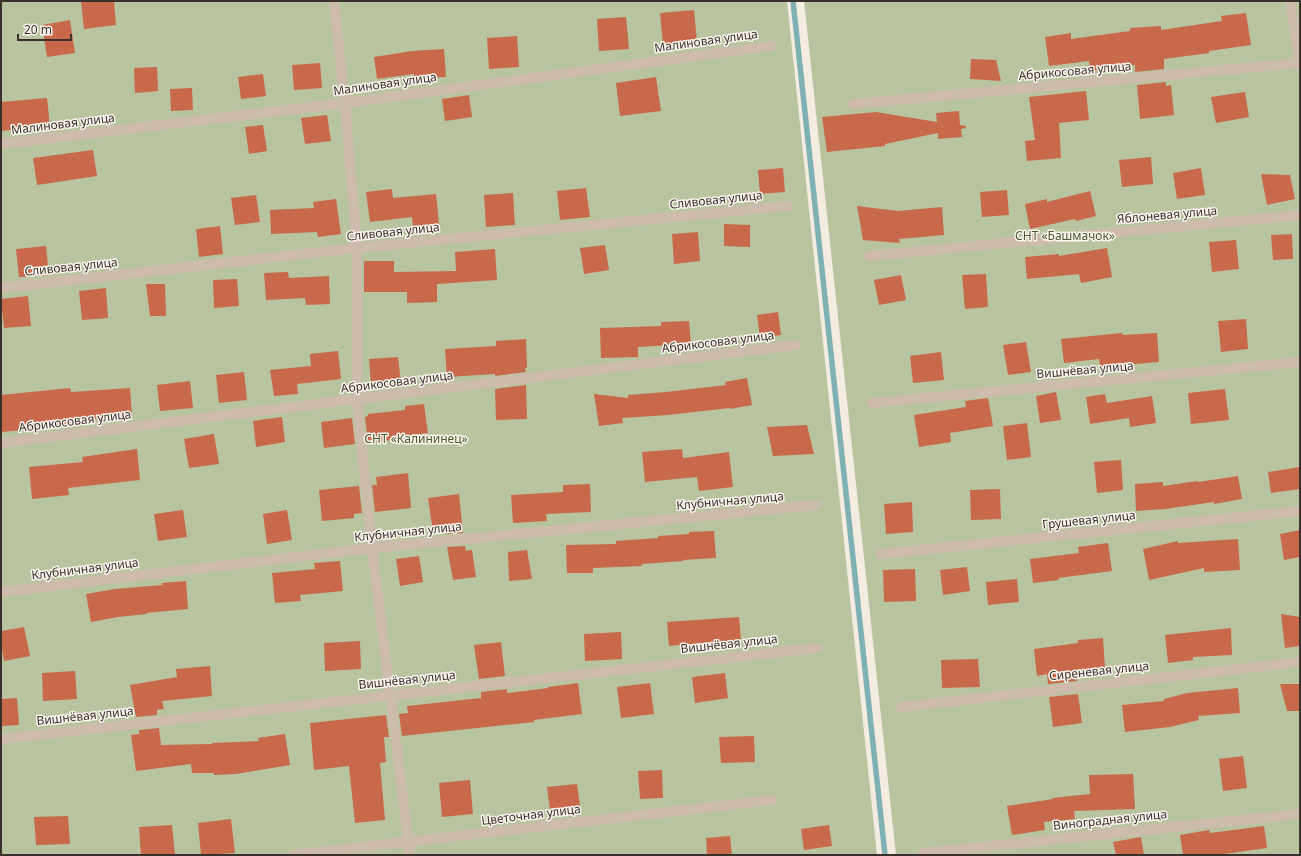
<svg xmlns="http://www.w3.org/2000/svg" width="1301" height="856" font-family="'Noto Sans',sans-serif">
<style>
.green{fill:#b8c4a0}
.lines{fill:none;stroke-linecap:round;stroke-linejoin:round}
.stream{stroke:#7fb0b2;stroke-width:5.5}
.building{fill:#c8694b}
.minor{stroke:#cdbbac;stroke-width:10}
.labels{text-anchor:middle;stroke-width:3;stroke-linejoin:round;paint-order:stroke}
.street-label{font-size:12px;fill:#3b302b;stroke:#fbf5ee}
.park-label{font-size:12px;fill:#4a5a2e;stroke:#fbf5ee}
</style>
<rect width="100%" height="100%" fill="#f4ebe1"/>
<g class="green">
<path d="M1,1H787L877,855H1Z"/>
<path d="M804,1H1300V855H896Z"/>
</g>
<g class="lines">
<path class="stream" d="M793,1L885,855"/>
</g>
<g class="building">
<path d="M81,1H114L116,25L84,29Z"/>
<path d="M694,10L697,42L663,45L660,13Z"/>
<path d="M1246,13L1251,45L1209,51V53L1164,59V69L1135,72V65L1090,71L1089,61L1049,66L1045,37L1071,33V39L1130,31V28L1161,26V30L1222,21L1221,16Z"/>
<path d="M626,17L629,49L599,51L597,19Z"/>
<path d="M70,20L75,53L47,57L42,25Z"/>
<path d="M517,36L519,67L489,69L487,38Z"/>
<path d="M444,49L446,77L414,78V74L377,79L374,57L412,51Z"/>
<path d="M971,59L996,60L1001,81L970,79Z"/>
<path d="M320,63L322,88L294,90L292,65Z"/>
<path d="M157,67L158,91L135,93L134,68Z"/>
<path d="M263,74L266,96L241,99L238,77Z"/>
<path d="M656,77L661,111L620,116L616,83Z"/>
<path d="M1166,82V86L1171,85L1174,115L1140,119L1137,85Z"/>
<path d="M192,88L193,110L171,111L170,89Z"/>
<path d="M1086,91L1089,120L1059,123L1061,158L1027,161L1025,141L1035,140L1029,97Z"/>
<path d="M1245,92L1249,117L1216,123L1211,97Z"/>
<path d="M469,95L472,117L445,121L442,99Z"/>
<path d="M47,98L50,126L1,131V102Z"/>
<path d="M959,111L960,125L966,126V128L961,129L962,137L938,139V133L885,144V146L827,152L822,117L876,112L937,122L936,113Z"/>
<path d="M327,115L331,141L305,144L301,118Z"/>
<path d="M263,125L267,151L249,154L245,127Z"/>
<path d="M93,150L97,176L37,185L33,158Z"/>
<path d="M1151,157L1153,184L1122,187L1119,160Z"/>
<path d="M783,168L785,192L760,194L758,170Z"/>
<path d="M1201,168L1205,195L1177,199L1173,173Z"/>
<path d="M1261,174L1290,175L1295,199L1267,205Z"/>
<path d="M586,188L590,217L560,220L557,191Z"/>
<path d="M392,189L393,198L436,194L439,224L413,227L412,217L370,222L366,192Z"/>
<path d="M1007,190L1009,215L982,217L980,192Z"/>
<path d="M1090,191L1096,216L1076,221L1075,219L1030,229L1025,204L1047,199V202Z"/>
<path d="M513,193L515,225L486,227L484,195Z"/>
<path d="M256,195L260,222L235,225L231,198Z"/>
<path d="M336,199L341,234L318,237L317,232L271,234L270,210L314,208L313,202Z"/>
<path d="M857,206L898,211L942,207L944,235L899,239L900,243L863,240Z"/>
<path d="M724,224L750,225V247L724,246Z"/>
<path d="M220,226L223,254L199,257L196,229Z"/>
<path d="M698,232L700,261L674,264L672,234Z"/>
<path d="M1292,234L1293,259L1273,260L1271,235Z"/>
<path d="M1236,240L1239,269L1212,272L1209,242Z"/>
<path d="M605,245L609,270L584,274L580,248Z"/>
<path d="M46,246L49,275L19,277L16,249Z"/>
<path d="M1107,248L1112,277L1081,283L1079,274L1027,279L1025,257L1059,254V256Z"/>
<path d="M495,249L497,280L437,284V302L407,303V292H364V261H394V272L456,271L455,252Z"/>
<path d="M288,272L289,278L329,276L330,304L306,305L305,298L266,300L264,273Z"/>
<path d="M986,274L988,307L965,309L962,275Z"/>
<path d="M901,275L906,300L879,305L874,280Z"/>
<path d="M237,279L239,306L214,308L213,280Z"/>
<path d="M146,284H165L166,316H150Z"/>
<path d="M106,288L108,318L82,320L79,291Z"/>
<path d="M28,296L31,326L4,328L1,299Z"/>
<path d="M778,312L781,335L760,338L757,315Z"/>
<path d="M1246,319L1248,349L1221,352L1218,321Z"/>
<path d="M689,321L691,344L638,347V357L601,358L600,328L661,326V322Z"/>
<path d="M1122,333L1123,335L1157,333L1159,362L1100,367L1099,359L1064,363L1061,339Z"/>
<path d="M526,339L527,368H525L526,372L495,376V374L447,377L445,349L496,346V341Z"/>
<path d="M1026,342L1031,372L1008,375L1003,345Z"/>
<path d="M338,351L341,379L297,384L298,394L274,396L270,370L311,366L310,354Z"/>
<path d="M941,352L944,380L913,383L910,356Z"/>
<path d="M398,357L401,382L371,384L369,359Z"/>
<path d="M244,372L247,400L219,403L216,375Z"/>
<path d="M747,378L752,405L730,409V408L668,415L622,418L623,423L599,426L594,394L628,398V395L666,392L726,385L725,382Z"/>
<path d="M190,381L193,408L160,411L157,385Z"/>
<path d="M526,385L527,419L496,420L495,389Z"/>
<path d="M70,388L71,392L130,388L132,416L73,420L74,426L1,432V395Z"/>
<path d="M1225,389L1229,420L1191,424L1188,393Z"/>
<path d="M1056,392L1061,420L1040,423L1036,396Z"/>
<path d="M1105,394L1107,403L1152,396L1156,423L1130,427L1129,418L1090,424L1086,397Z"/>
<path d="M988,398L993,426L950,433L951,442L919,447L914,415L966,407L965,401Z"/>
<path d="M424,404L428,433L393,437V440L371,442V441L368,442L365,417L368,416V414L405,410V406Z"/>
<path d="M282,417L285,442L256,447L253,421Z"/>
<path d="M352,418L355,444L324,448L321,422Z"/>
<path d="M1027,423L1031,457L1007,460L1003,426Z"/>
<path d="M807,425L814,454L773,456L767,427Z"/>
<path d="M214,434L219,464L189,468L184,439Z"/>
<path d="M137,449L140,480L68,488L69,495L32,499L29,467L83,462L82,457Z"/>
<path d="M682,449L683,458L729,452L733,487L699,491L697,477L645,482L642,452Z"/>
<path d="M1121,460L1123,490L1097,493L1094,462Z"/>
<path d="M1300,467V489L1271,493L1268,472Z"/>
<path d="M408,473L411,508L375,512L372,485H377L376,477Z"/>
<path d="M1238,476L1242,499L1214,504V502L1165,509L1136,511L1135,484L1163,482V486L1197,481L1198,482Z"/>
<path d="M590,484L591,512L546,514L547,521L513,523L511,495L563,492V485Z"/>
<path d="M359,486L362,513L354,514V518L322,521L319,490Z"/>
<path d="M1000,489L1001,519L971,520L970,490Z"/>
<path d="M459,494L463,533L445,534V531L433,532L428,498Z"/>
<path d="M912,502L913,532L886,534L884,504Z"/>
<path d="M183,510L187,537L158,541L154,514Z"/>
<path d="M287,510L292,540L267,544L263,514Z"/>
<path d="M1300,530V557L1284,560L1280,534Z"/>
<path d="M714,531L716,558L683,560V561L642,564V566L593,568V573H567L566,545L616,544V541L658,538V536L689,534V532Z"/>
<path d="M1238,539L1240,570L1204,572V568L1149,580L1143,549L1178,541V543Z"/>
<path d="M1108,543L1112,571L1058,578L1059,580L1033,583L1030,559L1079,553L1078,547Z"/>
<path d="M465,546L466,551L472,550L476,577L453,580L447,547Z"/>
<path d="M527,550L532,579L509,581L508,552Z"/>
<path d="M419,556L423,582L400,586L396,559Z"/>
<path d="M340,561L343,591L300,595L301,601L275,603L272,573L315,569L314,563Z"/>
<path d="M967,567L970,591L943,595L940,570Z"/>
<path d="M915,569L916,601L884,602L883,570Z"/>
<path d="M1017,579L1019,602L988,605L986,582Z"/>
<path d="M186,581L188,609L146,613V614L118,617L91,622L86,594L115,589L162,585V583Z"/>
<path d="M1281,614L1300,617V646L1285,648Z"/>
<path d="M739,617L741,640L669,646L667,622Z"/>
<path d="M24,627L30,656L4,661L1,643V631Z"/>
<path d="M1231,628L1232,655L1193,657V660L1168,663L1165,635Z"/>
<path d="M621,632L622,659L585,661L584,634Z"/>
<path d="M1103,638L1105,668L1075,670L1077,681L1048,684L1047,674L1037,676L1034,649L1078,643V640Z"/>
<path d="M360,641L361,669L325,671L324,643Z"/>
<path d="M501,642L505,676L479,679L474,645Z"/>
<path d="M978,659L980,687L942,688L941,660Z"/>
<path d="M210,666L212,696L162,701L164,709L157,710V715L136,717L130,685L177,677L176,669Z"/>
<path d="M75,671L77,699L43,701L42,673Z"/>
<path d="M725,673L728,698L695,703L692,677Z"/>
<path d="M578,683L582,714L534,720V722L402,736L399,714L408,713L407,706L481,698V692L507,689V693L548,688V687Z"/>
<path d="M650,683L654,714L621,718L617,687Z"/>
<path d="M1280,684H1300V711H1287Z"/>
<path d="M1238,688L1240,713L1198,716L1199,720L1170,727L1125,732L1122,705L1164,701V699L1187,693Z"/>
<path d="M1078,694L1082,723L1053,727L1049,697Z"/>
<path d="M17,698L19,725L1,726V699Z"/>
<path d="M386,715L389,737H384L386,762L380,763L385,820L355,823L349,766L314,770L310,723Z"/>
<path d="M159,728L161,745L212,744V743L259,741L258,738L285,734L290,765L236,774L214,775V773H192L191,764L136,771L131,735L139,734V730Z"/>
<path d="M754,736L755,762L721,763L719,737Z"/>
<path d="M1243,756L1247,788L1223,791L1219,759Z"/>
<path d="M662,770L663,798L640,799L638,771Z"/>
<path d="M1133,774L1135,809L1074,811L1075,819L1044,822L1045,830L1012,835L1007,806L1053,799L1052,798L1090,794L1089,775Z"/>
<path d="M470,780L473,814L442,817L439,783Z"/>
<path d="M577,784L580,806L550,810L547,787Z"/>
<path d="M68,816L70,844L36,845L34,817Z"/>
<path d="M231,819L235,853L201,855L198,823Z"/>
<path d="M172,825L175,855H141L139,827Z"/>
<path d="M829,825L832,846L804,850L801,829Z"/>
<path d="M1264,826L1267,848L1217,855H1183L1180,835L1209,830L1210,833Z"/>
<path d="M730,836L732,855H707L706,838Z"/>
<path d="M1141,837L1144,855H1116L1113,842Z"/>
</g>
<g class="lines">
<g class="minor">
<path d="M334,1L345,103L357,248V400L372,548L410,855"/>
<path d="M1290,1L1300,66"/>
<path d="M853,104L1300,63"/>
<path d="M1,144L345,103L771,46"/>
<path d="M869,256L1300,215"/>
<path d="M1,288L357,248L788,206"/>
<path d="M872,403L1300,362"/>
<path d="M1,443L796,345"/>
<path d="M880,554L1300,511"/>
<path d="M1,592L372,548L817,505"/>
<path d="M901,707L1300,662"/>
<path d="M1,739L817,648"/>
<path d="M923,853L1300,814"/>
<path d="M293,855L772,800"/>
</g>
</g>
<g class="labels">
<g class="street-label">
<text transform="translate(706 41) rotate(-8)" y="4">Малиновая улица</text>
<text transform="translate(1075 71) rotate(-5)" y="4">Абрикосовая улица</text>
<text transform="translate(385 84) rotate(-8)" y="4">Малиновая улица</text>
<text transform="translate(63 124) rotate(-7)" y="4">Малиновая улица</text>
<text transform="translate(716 200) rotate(-6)" y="4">Сливовая улица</text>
<text transform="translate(1167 215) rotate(-5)" y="4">Яблоневая улица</text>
<text transform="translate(393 232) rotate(-6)" y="4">Сливовая улица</text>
<text transform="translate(71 267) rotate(-6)" y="4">Сливовая улица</text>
<text transform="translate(718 342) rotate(-7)" y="4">Абрикосовая улица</text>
<text transform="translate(1085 370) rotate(-5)" y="4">Вишнёвая улица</text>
<text transform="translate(397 382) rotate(-7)" y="4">Абрикосовая улица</text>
<text transform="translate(75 421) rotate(-7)" y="4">Абрикосовая улица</text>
<text transform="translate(730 501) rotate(-5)" y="4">Клубничная улица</text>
<text transform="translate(1089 520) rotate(-6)" y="4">Грушевая улица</text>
<text transform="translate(408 532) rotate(-6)" y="4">Клубничная улица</text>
<text transform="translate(85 569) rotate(-7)" y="4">Клубничная улица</text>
<text transform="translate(729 644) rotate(-6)" y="4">Вишнёвая улица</text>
<text transform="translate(1099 671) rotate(-6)" y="4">Сиреневая улица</text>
<text transform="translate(407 680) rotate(-6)" y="4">Вишнёвая улица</text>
<text transform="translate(85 716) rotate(-6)" y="4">Вишнёвая улица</text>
<text transform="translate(531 815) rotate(-7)" y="4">Цветочная улица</text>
<text transform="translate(1110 820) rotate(-6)" y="4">Виноградная улица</text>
</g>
<g class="park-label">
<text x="1065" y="240">СНТ «Башмачок»</text>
<text x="416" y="443">СНТ «Калининец»</text>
</g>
</g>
<rect width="1301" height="856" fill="none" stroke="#3b302b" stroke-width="4"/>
<path d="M18 34v6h53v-6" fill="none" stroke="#3b302b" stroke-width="2"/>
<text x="24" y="34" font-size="12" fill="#3b302b" stroke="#fbf5ee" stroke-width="3" paint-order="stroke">20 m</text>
</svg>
